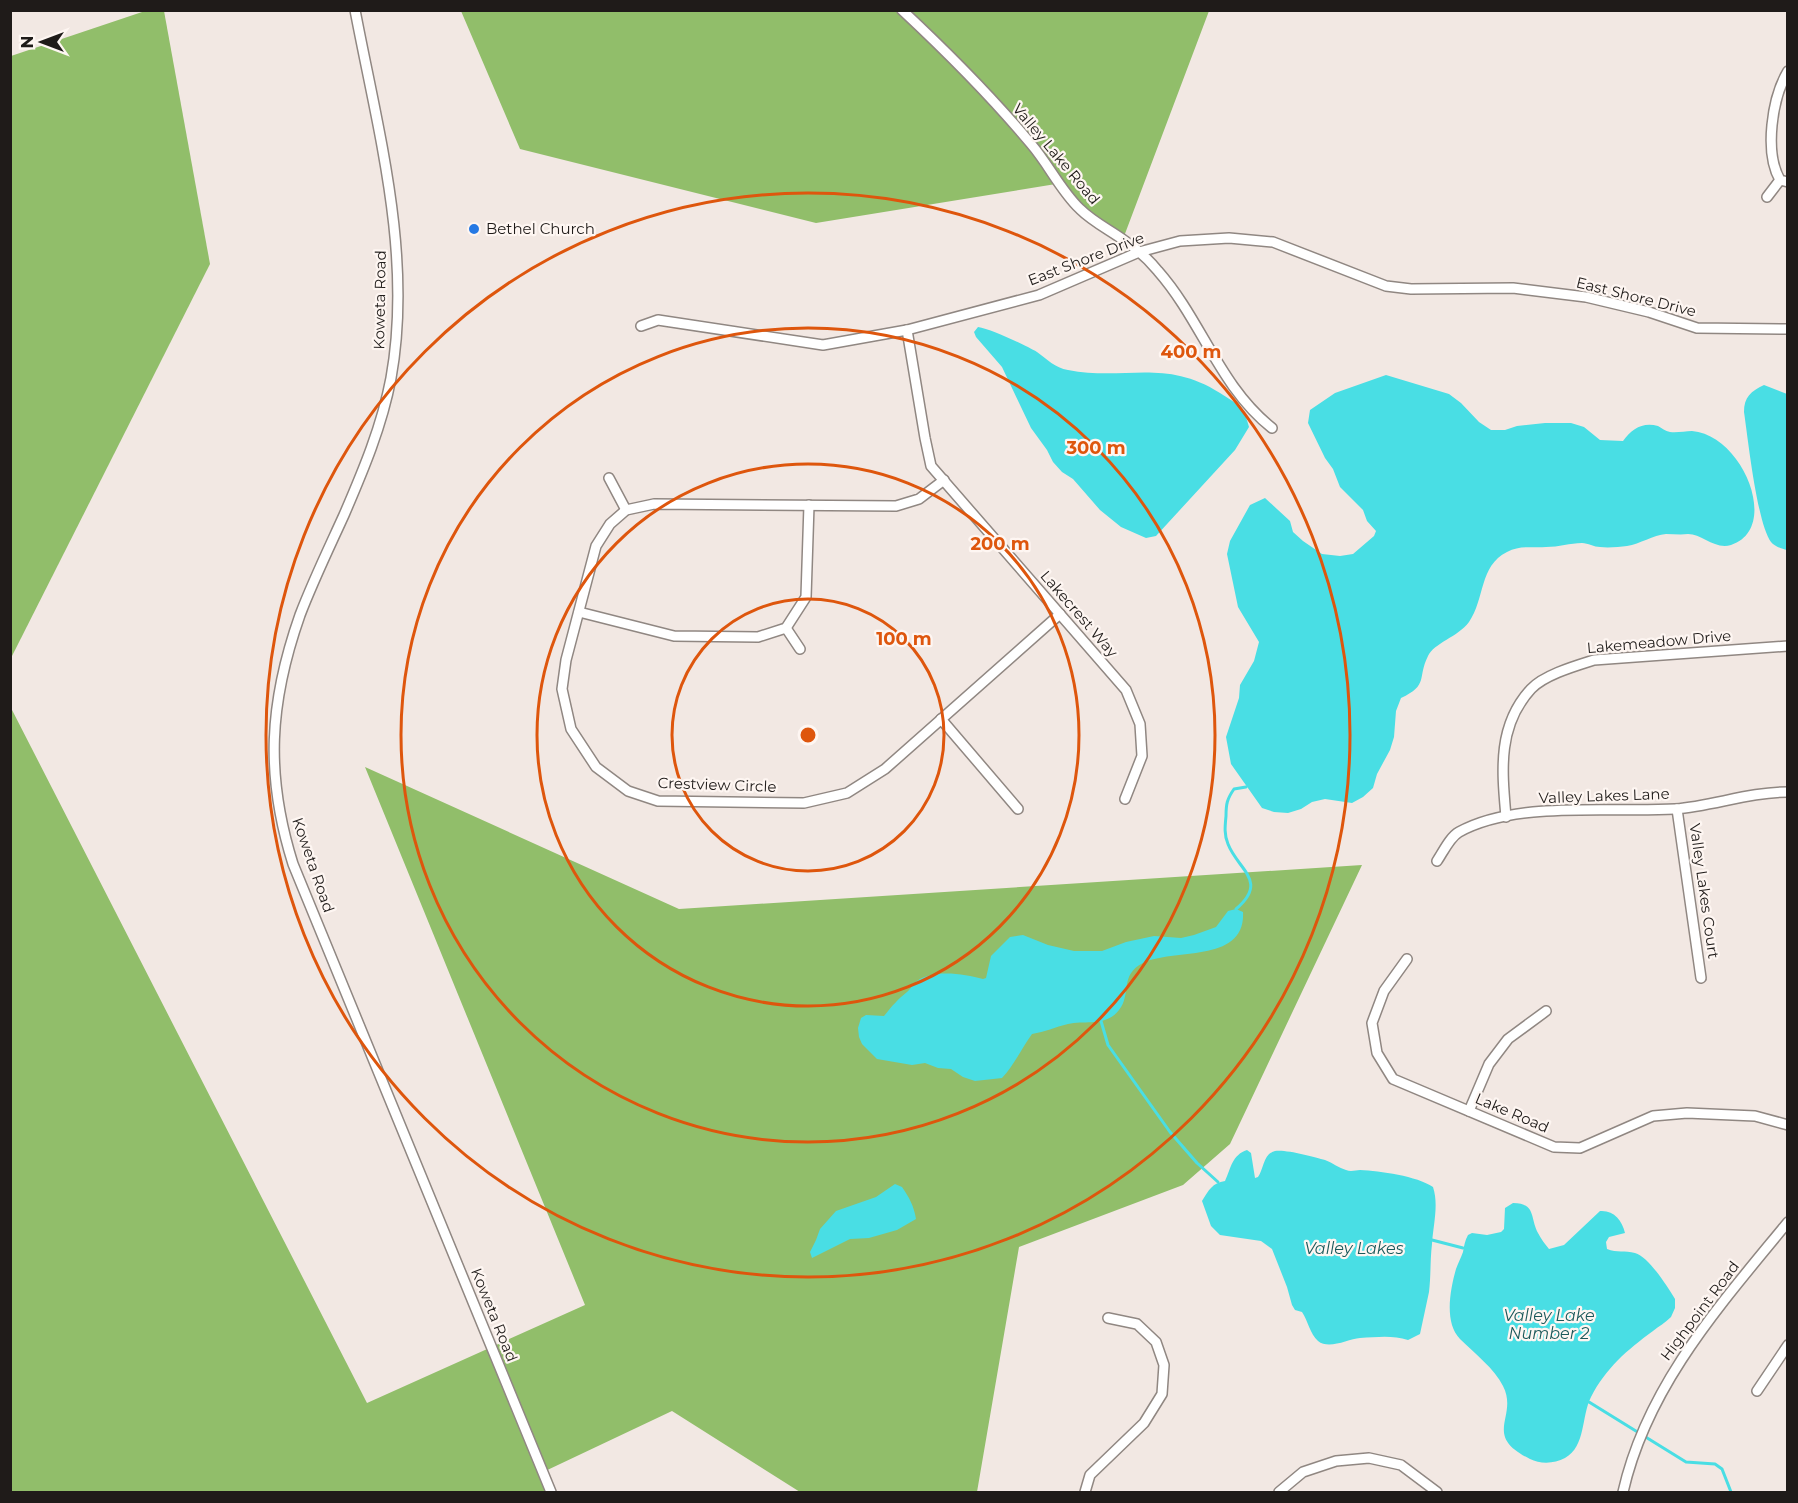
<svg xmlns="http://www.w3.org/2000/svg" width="1798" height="1503" font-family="Montserrat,sans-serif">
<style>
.forest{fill:#91be6a}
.water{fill:#49dee4}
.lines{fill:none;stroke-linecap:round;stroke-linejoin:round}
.stream{stroke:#49dee4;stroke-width:3}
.minor-casing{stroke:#908782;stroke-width:12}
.minor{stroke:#fff;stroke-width:9}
.ring{fill:none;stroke:#de560d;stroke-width:3}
.poi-dot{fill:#2679e4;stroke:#fef6f2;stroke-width:2}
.labels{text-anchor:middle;stroke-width:4.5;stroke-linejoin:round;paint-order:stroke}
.street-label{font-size:15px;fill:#1f1b19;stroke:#fef6f2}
.poi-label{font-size:15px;fill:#1f1b19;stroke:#fef6f2;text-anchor:start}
.water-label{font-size:16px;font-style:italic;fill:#1a585a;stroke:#fef6f2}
.centre{fill:#de560d;stroke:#fef6f2;stroke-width:3}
.ring-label{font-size:18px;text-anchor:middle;font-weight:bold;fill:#de560d;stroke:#fef6f2;stroke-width:4.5;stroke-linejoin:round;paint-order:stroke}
</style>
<rect width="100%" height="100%" fill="#f2e8e3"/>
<g class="forest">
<path d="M148,10L164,11L210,264L11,658V56Z"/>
<path d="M461,11H1209L1123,239L1097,227L1062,183L816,223L520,149Z"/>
<path d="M10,706L367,1403L585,1305L365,767L679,909L1362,865L1230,1144L1183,1185L1019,1247L977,1492H800L672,1411L541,1473L548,1492H11Z"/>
</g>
<g class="water">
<path d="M978,327C991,329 1025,345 1037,352C1047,359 1055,368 1068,370C1125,381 1165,358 1220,393C1237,404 1244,406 1249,427L1235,450L1156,536L1146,538L1121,527L1100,510L1073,479L1062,472L1053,462L1047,450L1031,428L1002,367L976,337L974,332Z"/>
<path d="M1386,375L1449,394L1461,403L1479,422L1491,430H1505L1517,426L1545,423H1571L1584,427L1600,440L1623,441C1632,429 1642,422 1658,426C1662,428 1665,431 1670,432C1677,433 1685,431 1692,431C1743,435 1781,529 1731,545C1715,550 1702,534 1688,534C1681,535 1673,534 1666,534C1653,535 1640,544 1627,546C1619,547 1608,548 1600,547C1594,547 1588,543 1582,543C1570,543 1559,547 1546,547C1532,548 1520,545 1507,552C1479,566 1485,599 1469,622C1458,637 1434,643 1428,656C1417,678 1429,685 1401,698L1396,711L1394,737L1390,750L1377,774L1373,788L1363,797L1352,803L1325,799L1312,802L1301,809L1288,813L1274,812L1262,808L1231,764L1226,737L1239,698L1240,685L1254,661L1259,642L1238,607L1227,554L1230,541L1250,505L1265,498L1290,521L1293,532L1303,541L1322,554L1340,556L1353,554L1374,536L1376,531L1367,521L1363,510L1340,487L1333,469L1325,458L1308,423L1310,410L1335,393Z"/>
<path d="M1764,385L1787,394V550C1782,549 1774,546 1771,542C1757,523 1748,439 1744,412C1744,397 1751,391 1764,385Z"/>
<path d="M1236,909L1243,912C1246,964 1173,948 1143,963C1119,975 1132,994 1119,1010C1106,1027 1086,1020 1068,1024C1055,1027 1045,1032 1032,1034C1022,1048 1014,1065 1002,1078L975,1081L963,1077L951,1069L938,1068L925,1063L912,1065L877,1059L862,1044L859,1037L858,1028L861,1018L866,1015L884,1016C892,1006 898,999 907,992C911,989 913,983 917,981C934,969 964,974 983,979L986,978L991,956L1010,937L1023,935L1048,945L1074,951H1102L1126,942L1154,936L1181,938L1194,935L1216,927L1228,911Z"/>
<path d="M1247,1150L1251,1153L1255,1178L1258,1177C1264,1169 1263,1154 1275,1151C1285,1149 1315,1157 1325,1160C1333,1163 1339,1168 1346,1170C1351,1172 1356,1170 1360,1170C1380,1171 1417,1176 1433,1187C1439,1205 1433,1226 1432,1244C1430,1260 1431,1276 1429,1292C1426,1306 1423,1320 1420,1334L1408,1340C1393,1335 1377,1337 1360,1338C1348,1339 1329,1350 1318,1341C1310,1334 1308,1321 1302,1312L1295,1310L1292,1305L1287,1287L1272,1249L1261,1241L1220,1235L1211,1226L1202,1201C1209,1190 1212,1183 1225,1181C1231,1168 1232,1155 1247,1150Z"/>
<path d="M895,1184L902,1187C909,1197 914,1206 916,1219L897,1230L869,1238L850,1239L812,1258L810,1252L816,1240L820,1229L836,1211L876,1197Z"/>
<path d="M1513,1203C1536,1203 1530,1218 1538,1233C1541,1239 1545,1244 1549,1249L1564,1245L1600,1211C1614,1210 1622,1220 1625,1233L1609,1237L1606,1242L1607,1249C1617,1253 1625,1250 1635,1253C1649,1257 1667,1286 1675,1299V1308L1671,1317C1665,1323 1659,1326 1653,1331C1627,1350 1606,1368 1591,1397C1581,1417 1586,1446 1565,1458C1554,1464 1540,1464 1530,1459C1481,1435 1519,1417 1503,1386C1495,1369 1474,1353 1460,1339C1444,1323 1450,1290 1456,1269C1458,1263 1461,1258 1463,1252C1464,1246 1465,1240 1468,1235L1472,1233L1487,1235L1501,1232L1504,1229L1505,1208Z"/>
</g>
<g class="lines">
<g class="stream">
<path d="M1236,909C1269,881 1238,870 1228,844C1224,835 1225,826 1226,816C1226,804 1227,799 1234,789L1246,787"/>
<path d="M1101,1021L1108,1045L1170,1132L1197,1163L1218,1182"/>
<path d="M1432,1240L1463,1248"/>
<path d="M1589,1402L1686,1462L1715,1464L1722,1469L1731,1492"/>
</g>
<defs>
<g id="minor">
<path d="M355,10C378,131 413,256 391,378C382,426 363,471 344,515C329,548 313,581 300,615C269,703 265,775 293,864L551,1492"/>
<path d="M902,10C947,52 992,97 1031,144C1049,165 1061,191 1080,209C1093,222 1110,230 1125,241C1137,249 1149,260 1158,271C1202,321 1219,386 1272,428"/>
<path d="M1788,71C1772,98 1764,152 1780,180L1788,182"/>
<path d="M1767,197L1780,180"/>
<path d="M641,326L658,320L823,345L907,330L1039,295L1139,252L1180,241L1229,238L1273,242L1386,286L1411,289L1513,288L1586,297L1649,312L1697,328L1788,329"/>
<path d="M907,330L925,438L931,466L1126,690L1140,724L1142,756L1125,799"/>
<path d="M609,478L626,510"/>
<path d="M944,480L919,499L896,506L654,504L626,510L610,524L596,546L566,660L562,689L571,729L596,767L628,791L658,801L804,803L847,793L885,769L1060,614"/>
<path d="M579,612L674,636L758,637L786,628L806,597L809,505"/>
<path d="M786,628L800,649"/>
<path d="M941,719L1018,809"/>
<path d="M1677,809L1701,978"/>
<path d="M1506,817C1502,771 1497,726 1531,689C1544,675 1575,666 1594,660L1788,646"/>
<path d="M1437,861C1443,852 1450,837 1459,832C1517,800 1610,813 1675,809C1713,806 1749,792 1788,792"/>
<path d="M1407,959L1384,991L1372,1023L1377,1053L1393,1079L1554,1147L1580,1148L1653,1116L1687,1113L1755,1116L1788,1125"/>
<path d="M1469,1111L1489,1064L1508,1039L1546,1011"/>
<path d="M1757,1391L1788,1345"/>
<path d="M1085,1492L1090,1475L1144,1423L1162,1394L1164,1365L1156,1342L1137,1324L1108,1318"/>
<path d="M1279,1492L1303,1472L1336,1461L1369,1458L1401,1465L1437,1492"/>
<path d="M1623,1492C1647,1386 1720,1305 1788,1222"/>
</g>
</defs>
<use href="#minor" class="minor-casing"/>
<use href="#minor" class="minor"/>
</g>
<g class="ring">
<circle cx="808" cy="735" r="136"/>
<circle cx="808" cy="735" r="271"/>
<circle cx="808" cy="735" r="407"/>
<circle cx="808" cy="735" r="542"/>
</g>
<circle class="poi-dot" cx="474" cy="229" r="6"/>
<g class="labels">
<g class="street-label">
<text transform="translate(1056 154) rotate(50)" y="5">Valley Lake Road</text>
<text transform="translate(1086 259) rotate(-21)" y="5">East Shore Drive</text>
<text transform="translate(1636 297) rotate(14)" y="5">East Shore Drive</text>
<text transform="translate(380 300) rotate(-89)" y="5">Koweta Road</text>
<text transform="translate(1079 614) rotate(49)" y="5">Lakecrest Way</text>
<text transform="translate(1659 642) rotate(-5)" y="5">Lakemeadow Drive</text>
<text transform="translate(717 785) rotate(2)" y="5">Crestview Circle</text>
<text transform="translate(1604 796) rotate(-2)" y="5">Valley Lakes Lane</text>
<text transform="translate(313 865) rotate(71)" y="5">Koweta Road</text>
<text transform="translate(1704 891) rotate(82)" y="5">Valley Lakes Court</text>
<text transform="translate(1512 1113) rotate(23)" y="5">Lake Road</text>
<text transform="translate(1700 1311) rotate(-53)" y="5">Highpoint Road</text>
<text transform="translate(494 1315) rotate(68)" y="5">Koweta Road</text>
</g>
<g class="poi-label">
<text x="486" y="234">Bethel Church</text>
</g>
<g class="water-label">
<text x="1354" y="1254">Valley Lakes</text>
<text x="1549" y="1321">Valley Lake<tspan x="1549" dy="18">Number 2</tspan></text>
</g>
</g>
<circle cx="808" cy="735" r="9" class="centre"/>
<g class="ring-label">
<text x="1191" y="358">400 m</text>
<text x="1096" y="454">300 m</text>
<text x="1000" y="550">200 m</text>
<text x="904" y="645">100 m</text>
</g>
<rect width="1798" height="1503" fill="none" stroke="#1f1b19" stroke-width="24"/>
<g transform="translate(42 42) rotate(270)" stroke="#fef6f2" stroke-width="4.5" paint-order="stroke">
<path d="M0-4.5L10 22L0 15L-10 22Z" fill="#1f1b19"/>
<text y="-9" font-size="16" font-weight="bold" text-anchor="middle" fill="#1f1b19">N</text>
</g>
</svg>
